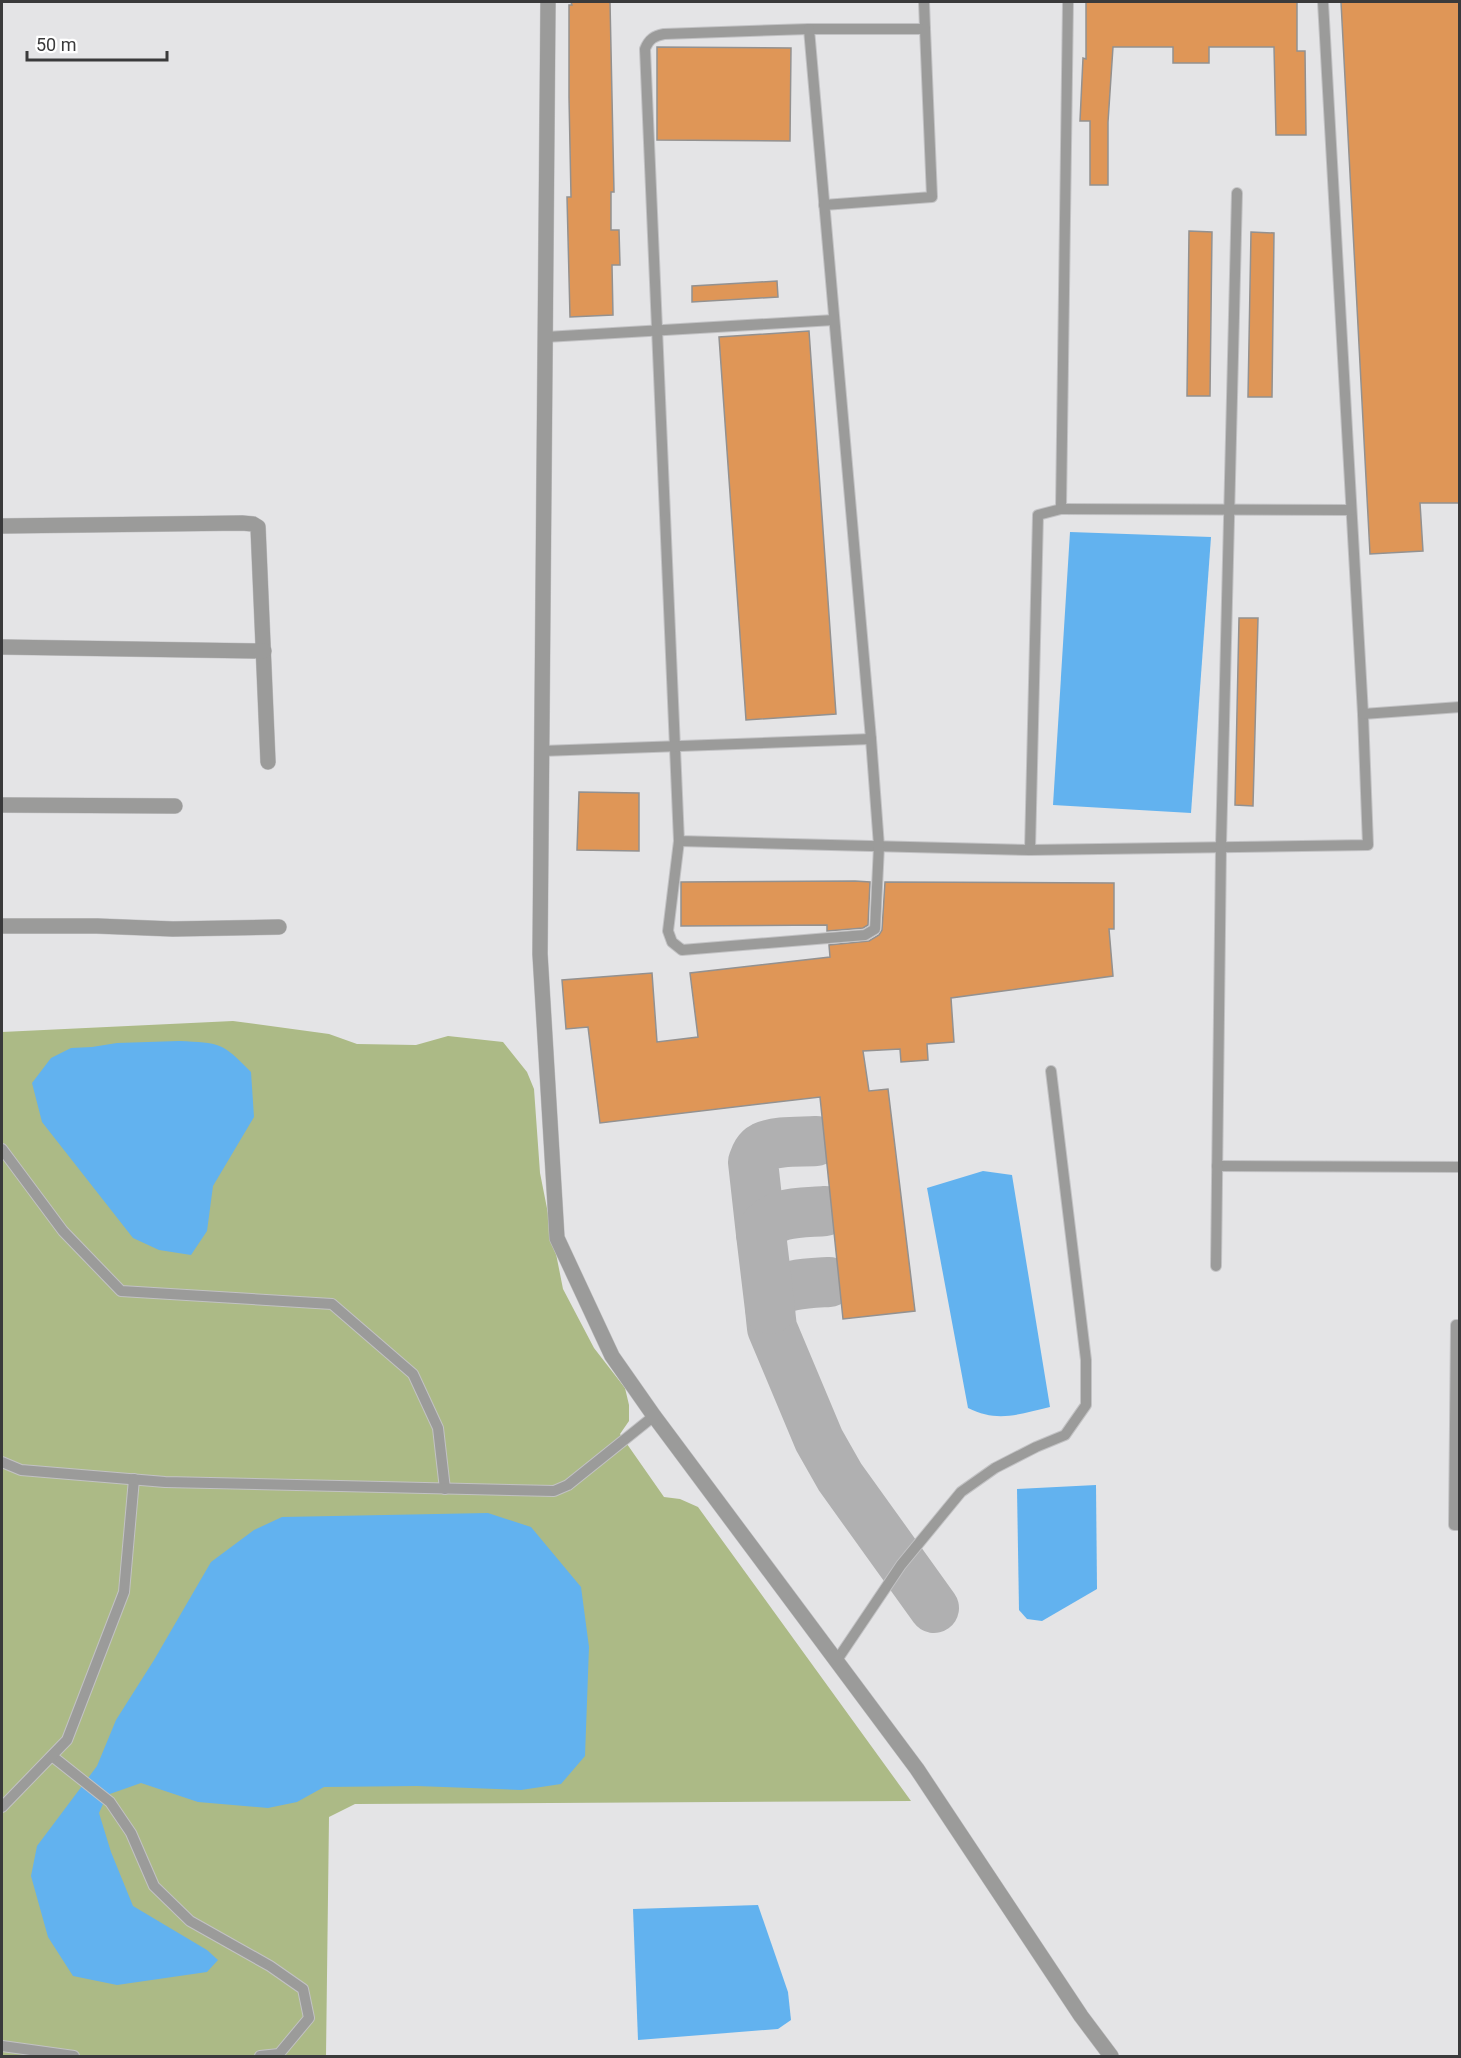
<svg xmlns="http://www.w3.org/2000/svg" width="1461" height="2058" font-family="Roboto,sans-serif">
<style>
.green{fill:#acba86}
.water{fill:#62b2ef}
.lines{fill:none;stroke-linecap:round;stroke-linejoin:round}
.taxiway{stroke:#b0b0b1;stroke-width:50}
.building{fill:#df9657;stroke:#939190;stroke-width:1.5}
.lane-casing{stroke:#c2c2c4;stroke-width:12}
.street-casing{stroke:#c2c2c4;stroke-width:16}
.lane{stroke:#9b9b9a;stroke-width:10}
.street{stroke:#9b9b9a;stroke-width:15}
</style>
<rect width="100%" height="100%" fill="#e4e4e6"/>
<path class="green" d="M233,1021L329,1034L357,1044L416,1045L448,1036L503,1042L527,1072L534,1089L540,1173L563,1289L594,1348L625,1388L629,1405V1421L620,1434L664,1497L680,1499L698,1507L911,1801L355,1804L329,1817L326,2056H2V1032Z"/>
<g class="water">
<path d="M1070,532L1211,537L1191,813L1053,805Z"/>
<path d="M179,1041C220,1043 222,1042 251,1072L254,1117L213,1186L207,1231L191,1255L159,1250L133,1238L42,1122L32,1083L51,1058L71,1048L92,1047L117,1043Z"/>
<path d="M983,1171L1012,1175L1050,1407C1019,1414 998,1423 968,1408L927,1188Z"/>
<path d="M1096,1485L1097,1589L1042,1621L1027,1619L1019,1610L1017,1489Z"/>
<path d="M488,1513L531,1527L581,1587L589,1647L585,1756L561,1784L521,1790L417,1786L324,1787L297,1802L268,1808L198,1802L141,1783L107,1795L99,1813L111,1852L133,1906L207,1950L218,1960L207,1972L117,1985L73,1976L48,1937L31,1876L37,1846L97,1766L116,1720L154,1660L211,1562L254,1530L282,1517Z"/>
<path d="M758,1905L788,1992L791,2020L778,2029L638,2040L633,1909Z"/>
</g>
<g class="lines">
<g class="taxiway">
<path d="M761,1234L753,1162C755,1157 757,1150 763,1147C778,1140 800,1142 816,1141"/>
<path d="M829,1282C814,1283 777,1283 771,1299C769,1308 771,1318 772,1328L819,1440L840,1477L934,1608"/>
<path d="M770,1309L761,1234C771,1210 802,1213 825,1211"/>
</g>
</g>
<g class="building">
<path d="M571,2H610L614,192H611V230H619L620,265H612L613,315L570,317L567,197H571L569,97V5H572Z"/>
<path d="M1086,2H1297V51H1305L1306,135H1276L1274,47H1209V63H1173V47H1113L1108,122V185H1090V121H1080L1083,58L1086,59Z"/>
<path d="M1341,2H1460V503H1420L1423,551L1370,554Z"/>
<path d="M657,47L791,48L790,141L657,140Z"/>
<path d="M1189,231L1212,232L1210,396H1187Z"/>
<path d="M1251,232L1274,233L1272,397H1248Z"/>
<path d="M777,281L778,297L692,302V286Z"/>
<path d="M809,331L836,714L746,720L719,337Z"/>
<path d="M1239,618H1258L1253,806L1235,805Z"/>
<path d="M579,792L639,793V851L577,850Z"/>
<path d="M855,881L870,882L868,925L863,928L827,931V925L681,926V882Z"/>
<path d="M885,882L1114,883V929H1109L1113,976L951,998L954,1042L927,1044L928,1060L901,1062L900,1049L863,1051L869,1091L888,1089L915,1311L843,1319L820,1097L600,1123L588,1027L566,1029L562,980L652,973L657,1042L698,1037L690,973L830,957L829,945L869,941L879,935L882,930Z"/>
</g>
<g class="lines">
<defs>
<g id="lane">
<path d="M924,2L925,29H809L664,34C654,36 649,39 645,49L679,841L1030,850"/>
<path d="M1068,2L1061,509L1038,515L1030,850L1368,845L1363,714L1323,2"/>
<path d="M824,205L932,197L925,29"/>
<path d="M546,337L834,320"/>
<path d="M1061,509L1351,510"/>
<path d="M1363,714L1460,707"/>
<path d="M542,751L871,739"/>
<path d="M679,841L668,931L672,942L682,950L865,935L875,929L879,846L871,739L809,29"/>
<path d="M2,1149L63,1231L121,1291L332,1304L413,1374L438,1428L445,1489"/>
<path d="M1217,1166L1460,1167"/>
<path d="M1216,1266L1221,846L1237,193"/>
<path d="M1460,1325H1456L1454,1525H1460"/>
<path d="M2,1462L21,1470L165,1482L554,1491L568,1485L654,1416"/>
<path d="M837,1660L901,1565L961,1492L995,1468L1036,1447L1065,1435L1086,1405V1360L1051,1071"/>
<path d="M52,1756L110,1802L131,1833L154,1886L190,1921L270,1966L303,1989L309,2018L279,2054L260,2056"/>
<path d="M2,1807L67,1740L124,1592L134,1479"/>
<path d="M2,2046L74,2056"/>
</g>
<g id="street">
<path d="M548,2L540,954L557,1238L612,1356L654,1416L917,1769L1081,2016L1111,2056"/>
<path d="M2,526L242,523L253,524L258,527L268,762"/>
<path d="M2,647L264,651"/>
<path d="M2,805L175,806"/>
<path d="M2,926H97L173,929L279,927"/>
</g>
</defs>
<use href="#lane" class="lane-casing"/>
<use href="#street" class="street-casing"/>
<use href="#lane" class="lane"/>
<use href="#street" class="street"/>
</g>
<rect width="1461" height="2058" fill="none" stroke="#3a3a3b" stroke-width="6"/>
<path d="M27 51v9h140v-9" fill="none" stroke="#3a3a3b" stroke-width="3"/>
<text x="36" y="51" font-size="18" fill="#3a3a3b" stroke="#ffffff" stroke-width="4.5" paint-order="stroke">50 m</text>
</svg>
